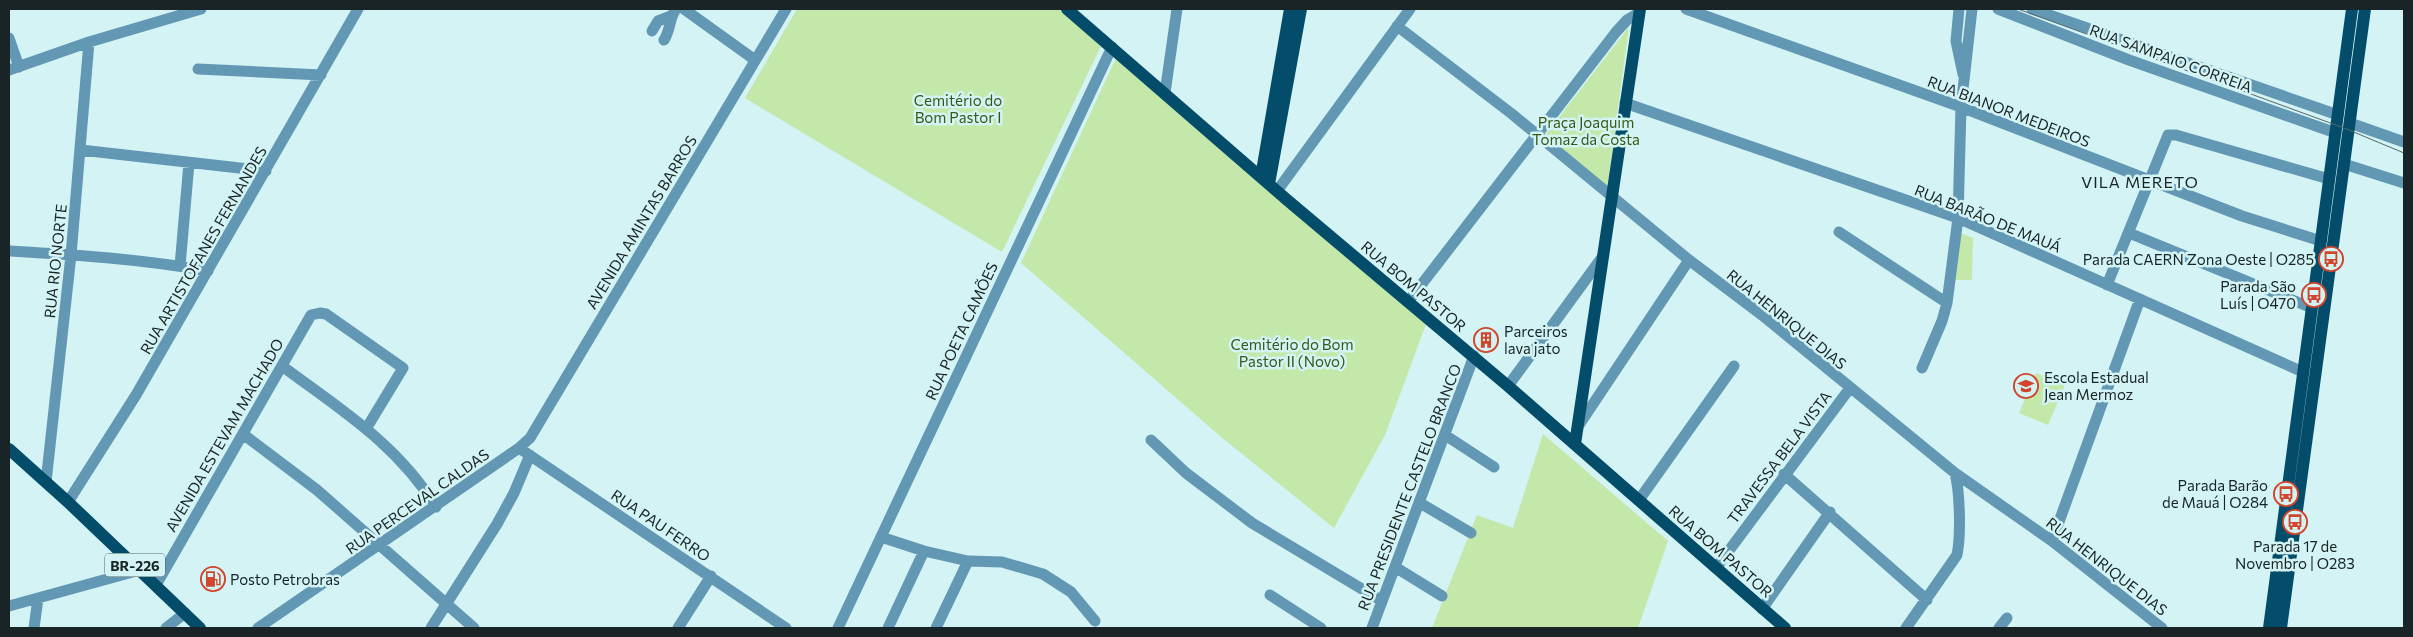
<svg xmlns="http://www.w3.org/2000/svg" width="2413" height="637" viewBox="0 0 2413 637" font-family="Commissioner,sans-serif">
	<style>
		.green { fill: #c4e8a9 }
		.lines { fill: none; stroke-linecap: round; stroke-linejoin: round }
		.minor { stroke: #6398b4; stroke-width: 11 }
		.major { stroke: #034d6a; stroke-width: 12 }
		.tram { stroke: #556869; stroke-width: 1 }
		.labels { text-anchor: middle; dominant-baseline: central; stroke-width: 5; stroke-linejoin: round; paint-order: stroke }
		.shield { fill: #d3f3f4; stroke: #506263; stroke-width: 1 }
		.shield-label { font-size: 14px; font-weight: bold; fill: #182425 }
		.street-label { font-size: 15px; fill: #182425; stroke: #d3f3f4 }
		.park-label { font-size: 15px; fill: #375816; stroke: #d3f3f4 }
		.poi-label { font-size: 15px; fill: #182425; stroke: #d3f3f4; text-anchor: end }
		.neighbourhood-label { font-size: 16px; letter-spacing: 1px; fill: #182425; stroke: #d3f3f4 }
	</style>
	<rect width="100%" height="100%" fill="#d3f3f4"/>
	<path class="green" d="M 797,9 L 1059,9 L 1101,46 L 1002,252 L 745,98 Z
		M 1629,27 L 1607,188 L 1546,134 Z
		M 1117,56 L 1426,324 L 1385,435 L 1334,528 L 1221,437 L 1021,263 Z
		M 1958,232 L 1973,238 L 1972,280 L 1953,280 Z
		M 2036,373 L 2065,385 L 2048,425 L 2019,413 Z
		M 1543,434 L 1668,541 L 1638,628 L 1432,628 L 1477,515 L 1513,528 Z"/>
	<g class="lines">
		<path class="minor" d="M 684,9 L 755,60
			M 1686,9 L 1961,107 L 2242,216 L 2321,241
			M 1959,9 L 1956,41 L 1963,74
			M 1998,9 L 2129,60 L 2336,133
			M 2032,9 L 2338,115
			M 1397,26 L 1512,114 L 1689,260 L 1762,315 L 1955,473 L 2052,541 L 2162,628
			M 652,31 L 658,21 L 671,16
			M 9,38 L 19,67
			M 664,40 C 671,29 669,18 676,9
			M 198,69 L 321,75
			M 9,70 L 89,42 L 201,9
			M 1165,93 L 1177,9
			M 1625,103 L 1958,218 L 2303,372
			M 2350,123 L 2404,142
			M 81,150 L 266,171
			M 2344,164 L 2404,183
			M 1277,191 L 1410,9
			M 1839,232 L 1947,303
			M 2129,233 L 2312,308
			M 9,251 C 75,255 142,259 208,271
			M 180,266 L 189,163
			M 2107,285 L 2168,135 L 2176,135 L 2329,179
			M 1408,302 L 1616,32 L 1627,20 L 1639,13
			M 282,366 C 340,409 397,444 436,507
			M 1922,368 L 1942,321 L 1947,303 L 1958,218 L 1961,107 L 1972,9
			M 1508,386 L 1603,256
			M 1579,425 L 1689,260
			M 243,434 L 317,490 L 474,628
			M 1445,435 L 1494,467
			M 1151,440 L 1186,473 L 1252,523 L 1382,601
			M 519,448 L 786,628
			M 1784,474 L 1927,600
			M 46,482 L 71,255 L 89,42
			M 1639,500 L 1734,366
			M 68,502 L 136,395 L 358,9
			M 1420,503 L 1471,533
			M 881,537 L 924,551 L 968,561 L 1002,562 L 1043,574 L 1071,592 L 1095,621
			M 2052,541 L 2140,299
			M 1395,567 L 1442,596
			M 1716,568 L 1850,388
			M 156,585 L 311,315 L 320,313 L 326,314 L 403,368 L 366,429
			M 1270,595 L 1321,628
			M 9,606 L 140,570
			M 1762,609 L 1830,512
			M 34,628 L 38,598
			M 166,628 L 185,613
			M 258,628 L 519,448 L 530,438 L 786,9
			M 431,628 L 497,524 L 514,493 L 530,455
			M 678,628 L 711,576
			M 838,628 L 1112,47
			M 888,628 L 924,551
			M 936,628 L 968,561
			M 1372,628 L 1474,356
			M 1906,628 L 1957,555 C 1961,535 1960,493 1955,473
			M 1999,628 L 2007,618"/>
		<path class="major" d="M 1067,9 L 1286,199 L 1508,386 L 1785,628
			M 1261,177 L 1290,9
			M 1269,184 L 1301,9
			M 1575,444 L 1640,9
			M 9,449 L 68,502 L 200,628
			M 2269,628 L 2352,9
			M 2281,628 L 2365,9"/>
		<path class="tram" d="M 2018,9 L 2344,128 L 2404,153"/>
	</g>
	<defs>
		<symbol id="bus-ring" viewBox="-11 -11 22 22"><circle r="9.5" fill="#d3f3f4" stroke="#d0452b" stroke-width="1.5"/><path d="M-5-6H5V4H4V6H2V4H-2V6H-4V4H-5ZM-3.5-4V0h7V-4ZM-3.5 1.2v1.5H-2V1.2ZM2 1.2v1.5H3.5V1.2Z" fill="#d0452b"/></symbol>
		<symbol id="building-ring" viewBox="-11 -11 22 22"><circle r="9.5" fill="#d3f3f4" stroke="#d0452b" stroke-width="1.5"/><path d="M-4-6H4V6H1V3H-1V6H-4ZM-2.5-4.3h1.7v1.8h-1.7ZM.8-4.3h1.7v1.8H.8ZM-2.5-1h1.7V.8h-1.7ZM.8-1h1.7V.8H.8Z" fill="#d0452b"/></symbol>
		<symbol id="school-ring" viewBox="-11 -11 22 22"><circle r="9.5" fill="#d3f3f4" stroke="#d0452b" stroke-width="1.5"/><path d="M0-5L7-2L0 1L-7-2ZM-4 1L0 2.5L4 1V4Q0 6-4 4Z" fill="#d0452b"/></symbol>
		<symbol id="fuel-ring" viewBox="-11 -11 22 22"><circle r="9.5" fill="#d3f3f4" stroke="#d0452b" stroke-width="1.5"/><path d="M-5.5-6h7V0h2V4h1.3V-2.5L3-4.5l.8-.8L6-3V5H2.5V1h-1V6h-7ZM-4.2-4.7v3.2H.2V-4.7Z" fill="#d0452b"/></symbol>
	</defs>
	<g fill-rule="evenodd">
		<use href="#bus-ring" x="2317" y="245" width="28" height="28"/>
		<use href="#bus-ring" x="2300" y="281" width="28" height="28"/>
		<use href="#building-ring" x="1472" y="326" width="28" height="28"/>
		<use href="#school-ring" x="2012" y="372" width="28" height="28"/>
		<use href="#bus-ring" x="2272" y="480" width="28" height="28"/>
		<use href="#bus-ring" x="2281" y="508" width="28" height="28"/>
		<use href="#fuel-ring" x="199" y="565" width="28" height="28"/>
	</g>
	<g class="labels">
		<rect class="shield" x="105" y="553.5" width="60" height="23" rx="4"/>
		<g class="shield-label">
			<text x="135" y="565">BR-226</text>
		</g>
		<g class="street-label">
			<text transform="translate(2171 58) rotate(20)">RUA SAMPAIO CORREIA</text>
			<text transform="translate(2009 111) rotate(21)">RUA BIANOR MEDEIROS</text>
			<text transform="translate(1988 218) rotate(22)">RUA BARÃO DE MAUÁ</text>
			<text transform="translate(641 222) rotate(-59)">AVENIDA AMINTAS BARROS</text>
			<text transform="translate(203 250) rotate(-60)">RUA ARTISTOFANES FERNANDES</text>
			<text transform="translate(55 261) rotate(-84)">RUA RIO NORTE</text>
			<text transform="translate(1414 286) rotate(40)">RUA BOM PASTOR</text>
			<text transform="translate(1787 319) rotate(39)">RUA HENRIQUE DIAS</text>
			<text transform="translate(961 331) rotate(-65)">RUA POETA CAMÕES</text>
			<text transform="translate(224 435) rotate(-60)">AVENIDA ESTEVAM MACHADO</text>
			<text transform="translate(1779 457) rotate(-53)">TRAVESSA BELA VISTA</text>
			<text transform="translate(1409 487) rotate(-69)">RUA PRESIDENTE CASTELO BRANCO</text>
			<text transform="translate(417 501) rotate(-35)">RUA PERCEVAL CALDAS</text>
			<text transform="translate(661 525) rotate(34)">RUA PAU FERRO</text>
			<text transform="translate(1721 551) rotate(41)">RUA BOM PASTOR</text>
			<text transform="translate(2107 566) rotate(38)">RUA HENRIQUE DIAS</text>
		</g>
		<g class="park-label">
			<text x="958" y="100">Cemitério do<tspan x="958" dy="17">Bom Pastor I</tspan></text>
			<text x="1586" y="122">Praça Joaquim<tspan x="1586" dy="17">Tomaz da Costa</tspan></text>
			<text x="1292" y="344">Cemitério do Bom<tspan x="1292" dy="17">Pastor II (Novo)</tspan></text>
		</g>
		<g class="poi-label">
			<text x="2314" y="259">Parada CAERN Zona Oeste | O285</text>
			<text x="2296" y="286">Parada São<tspan x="2296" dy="17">Luís | O470</tspan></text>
			<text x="1504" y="331" text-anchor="start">Parceiros<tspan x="1504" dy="17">lava jato</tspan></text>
			<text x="2044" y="377" text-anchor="start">Escola Estadual<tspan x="2044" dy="17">Jean Mermoz</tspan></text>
			<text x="2268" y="485">Parada Barão<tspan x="2268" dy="17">de Mauá | O284</tspan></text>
			<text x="2295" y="546" text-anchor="middle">Parada 17 de<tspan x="2295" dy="17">Novembro | O283</tspan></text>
			<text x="230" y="579" text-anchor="start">Posto Petrobras</text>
		</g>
		<g class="neighbourhood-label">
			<text x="2140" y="181">VILA MERETO</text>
		</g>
	</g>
	<rect width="2413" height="637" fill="none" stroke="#182425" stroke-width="20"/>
</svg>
